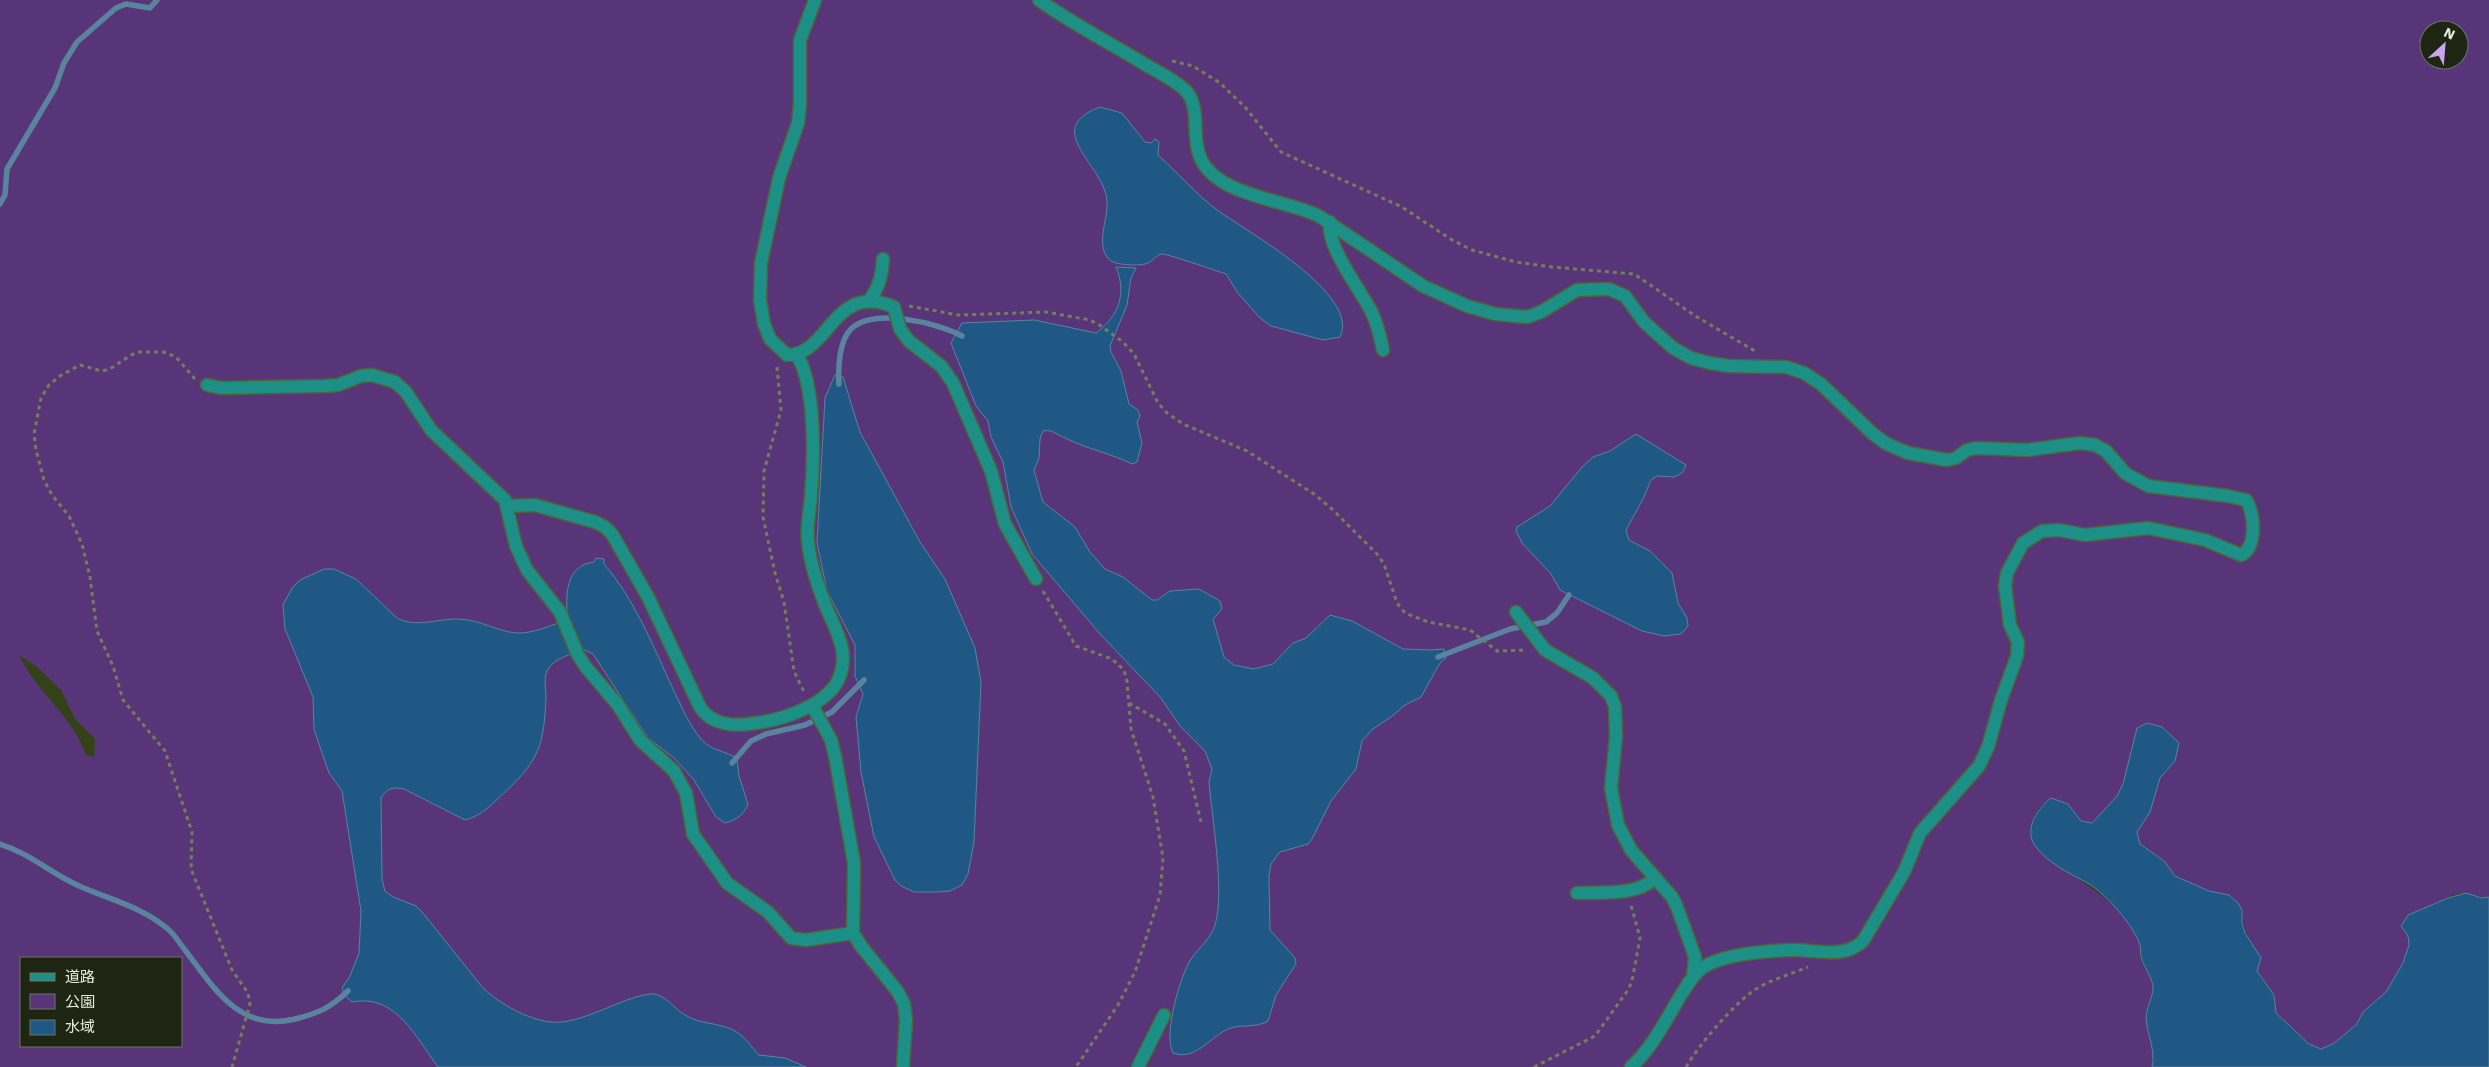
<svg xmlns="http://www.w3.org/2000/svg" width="2489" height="1067" viewBox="0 0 2489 1067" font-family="'Work Sans','Noto Sans JP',sans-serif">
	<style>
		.green { fill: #583578; fill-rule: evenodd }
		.water { fill: #205885; stroke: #5a849d }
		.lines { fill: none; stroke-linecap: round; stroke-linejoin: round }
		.stream { stroke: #5a849d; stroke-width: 5.5 }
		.minor-casing { stroke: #526139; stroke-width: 15 }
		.path { stroke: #727f5b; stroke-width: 3; stroke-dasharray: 4 4; stroke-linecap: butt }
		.minor { stroke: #1c9086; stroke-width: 12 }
	</style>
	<rect width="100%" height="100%" fill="#334217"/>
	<path class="green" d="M 0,0 L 2489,0 L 2489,897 C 2480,898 2474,894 2466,893 C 2440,892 2423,919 2408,936 L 2409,945 L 2403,963 L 2386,993 L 2363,1012 L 2357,1025 L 2333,1044 L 2321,1049 L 2309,1044 L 2276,1013 L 2274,995 L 2257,970 L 2261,958 C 2250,942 2242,930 2242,910 L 2229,895 L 2209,891 L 2175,876 L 2164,861 L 2140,844 L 2137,832 L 2160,778 L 2175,761 L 2137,728 L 2123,784 L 2117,796 L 2092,823 L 2081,821 L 2068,804 L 2051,798 L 2040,807 L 2034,817 L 2049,861 C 2082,882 2127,905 2140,945 C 2141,949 2140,953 2140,957 C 2142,966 2151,975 2153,985 C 2154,996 2146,1007 2146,1018 C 2147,1035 2156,1050 2152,1067 L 0,1067 ZM 2429,30 L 2459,30 L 2459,60 L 2429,60 ZM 19,655 L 37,667 L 61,690 L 75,719 L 95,739 L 94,757 L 86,755 C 72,715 36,692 19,655 ZM 21,958 L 181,958 L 181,1046 L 21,1046 Z"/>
	<path class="water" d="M 1100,107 L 1122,113 L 1145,142 L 1151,143 L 1155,139 L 1159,142 L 1158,155 C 1178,173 1196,194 1217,210 C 1246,231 1361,294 1340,337 L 1323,340 L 1271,326 L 1260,318 L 1238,293 L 1226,274 C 1217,271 1165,253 1161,254 C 1155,256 1151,263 1145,264 C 1138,266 1117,265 1111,261 C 1094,248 1108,220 1107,203 C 1107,166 1039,130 1100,107 Z
		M 1116,267 L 1136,268 L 1131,278 L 1127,305 L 1110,346 L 1111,352 L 1121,371 L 1129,404 L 1138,410 L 1140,416 L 1137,422 L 1142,443 L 1137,462 L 1132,464 C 1110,453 1087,449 1065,438 C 1058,435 1051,429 1043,431 L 1040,439 L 1039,458 L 1034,470 L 1043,502 L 1075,527 L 1090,552 L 1105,569 L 1123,577 L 1152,600 L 1157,600 L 1170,591 L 1199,589 L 1220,601 L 1222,609 L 1213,619 L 1224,657 L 1234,665 L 1254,669 L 1273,664 L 1293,643 L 1306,638 L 1330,615 L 1352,621 L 1403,649 L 1431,650 L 1444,649 L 1446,658 L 1440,663 L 1421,697 L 1405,705 L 1391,717 L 1373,729 L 1362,741 L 1356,769 L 1331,801 L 1312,839 L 1308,844 L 1280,852 L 1271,864 L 1269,876 L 1270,930 L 1295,958 L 1296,964 L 1276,995 L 1268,1021 C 1255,1029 1239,1023 1226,1030 C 1209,1039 1194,1061 1173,1053 C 1163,1035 1180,976 1191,959 C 1199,947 1210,940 1215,925 C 1225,894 1212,817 1209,782 L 1212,769 L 1205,751 L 1180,726 L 1161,698 L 1101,635 L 1032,554 L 1011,507 L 1003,462 L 991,437 L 988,421 L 976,406 L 951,343 L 962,323 L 1034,320 L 1096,333 C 1119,316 1127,293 1116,267 Z
		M 835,375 L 843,377 L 860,432 L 920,542 L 945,579 L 975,648 L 981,682 L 974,842 L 968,874 L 962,885 L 950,891 L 937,892 L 914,892 L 901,886 L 895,880 L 874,837 L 861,772 L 856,717 L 863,694 L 855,676 L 855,645 L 827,591 L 817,543 L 825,398 Z
		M 1636,434 L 1686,465 L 1683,472 L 1675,477 L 1657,476 L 1651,480 L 1643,499 L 1626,530 L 1629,540 L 1650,551 L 1672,573 L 1678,603 L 1687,618 L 1688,626 L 1681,634 L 1664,636 L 1642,631 L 1560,590 L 1551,574 L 1522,543 L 1516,531 L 1517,527 L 1550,506 L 1582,467 L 1593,457 L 1610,451 Z
		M 596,558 L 604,559 L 604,564 C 635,600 653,646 673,689 C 681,705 689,725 701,739 C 712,752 726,750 737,759 L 739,776 L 748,804 C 744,815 736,820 725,823 L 716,817 L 694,780 L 674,758 L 648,738 L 593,654 L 585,650 C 572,654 556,657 548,669 C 543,678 546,688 546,698 C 544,744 539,761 505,792 C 493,803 482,816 465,820 L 404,789 C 392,787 387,788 381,798 L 382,879 L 385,891 L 393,897 L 416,906 L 423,913 L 483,988 C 500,1004 527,1019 550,1022 C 568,1024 586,1016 602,1010 C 617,1004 634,996 650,994 C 665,993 673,1008 685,1015 C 701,1025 719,1022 735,1031 C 746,1037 751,1047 759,1055 L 785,1058 L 806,1067 L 438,1067 C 416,1038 396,993 352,1002 L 344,995 L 342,988 L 350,976 L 359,953 L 361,911 L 342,791 L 329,773 L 320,747 L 314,729 L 313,697 L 285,629 L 283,605 L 292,588 L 300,580 L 324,569 L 334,569 L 356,579 L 397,618 C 416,628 436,619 457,619 C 479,619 496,631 516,633 C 532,634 553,625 568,619 C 565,597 565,565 594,562 Z
		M 2147,723 L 2162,727 L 2179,743 L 2175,761 L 2160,778 L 2150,812 L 2137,832 L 2140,844 L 2164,861 L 2175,876 L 2209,891 L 2229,895 L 2238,903 L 2242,910 L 2242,923 L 2245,933 L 2261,958 L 2257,971 L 2274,995 L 2276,1013 L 2309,1044 L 2321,1049 L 2333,1044 L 2356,1025 L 2363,1012 L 2386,992 L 2403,963 L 2409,945 L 2408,936 L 2401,926 L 2408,915 L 2448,898 L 2466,893 L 2482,898 L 2489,897 L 2489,1067 L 2152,1067 C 2156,1050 2147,1035 2146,1018 C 2146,1007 2154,996 2153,985 C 2151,977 2145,968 2142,960 C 2140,955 2141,950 2140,945 C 2134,926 2106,894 2089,884 C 2070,873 2047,864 2034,844 C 2024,828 2039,807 2051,798 L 2068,804 L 2081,821 L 2092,823 L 2117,796 L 2123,784 L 2137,728 Z"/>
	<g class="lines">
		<path class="stream" d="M 0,204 L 5,195 L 7,169 L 55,88 L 64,63 L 77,42 L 116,8 L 126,4 L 150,8 L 157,0
			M 839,384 C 838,368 839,341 851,329 C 874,307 938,323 962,336
			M 1438,657 L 1510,629 L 1546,622 L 1557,613 L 1569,595
			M 732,763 L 751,741 L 766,734 L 805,725 L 832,712 L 864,680
			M 0,844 C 31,854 49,872 77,885 C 107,899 142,906 169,930 C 175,935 180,944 185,950 C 214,988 240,1033 295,1019 C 319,1013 330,1008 348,991"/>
		<defs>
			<path id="minor" d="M 815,0 L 800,40 L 800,104 L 798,123 L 779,178 L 761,263 L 760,300 L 764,324 L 770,339 L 787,355 C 830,355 833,281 894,307 L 900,329 L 909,341 L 941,366 L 953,383 L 991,471 L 1005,524 L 1036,579
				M 1039,0 C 1073,24 1110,43 1146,65 C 1158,72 1177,81 1187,92 C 1200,108 1192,135 1199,154 C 1212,196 1285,199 1319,216 L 1423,286 L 1467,306 L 1495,314 L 1527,317 L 1541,312 L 1577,290 L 1609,289 L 1625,296 L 1644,322 L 1673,348 L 1691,358 L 1710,363 L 1729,366 L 1786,367 L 1804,373 L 1821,384 L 1873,434 L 1887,444 L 1908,453 L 1947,460 L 1956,458 L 1967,450 L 1976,448 L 2027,450 L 2080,443 L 2095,445 L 2106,451 L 2125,473 L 2148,486 L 2228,496 L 2246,500 C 2255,513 2257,548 2241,555 L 2205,540 L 2148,528 L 2085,535 L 2059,530 L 2042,531 L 2023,543 L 2007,573 L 2005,586 L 2010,625 L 2018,642 L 2017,656 L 2001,700 L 1988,747 L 1979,766 L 1920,833 L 1904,872 L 1863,941 C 1843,960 1816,949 1791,950 C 1766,951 1722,954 1702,968 C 1692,975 1685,989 1679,998 C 1665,1022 1651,1049 1631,1067
				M 1330,222 C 1326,247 1361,290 1372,313 C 1378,325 1380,337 1383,350
				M 869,301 C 879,287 882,276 883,259
				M 207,385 L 221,388 L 324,386 L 338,385 L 361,376 L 372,375 L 395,382 L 406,392 L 431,430 L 505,500 L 516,546 L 527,570 L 560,612 L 578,655 L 585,666 L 618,705 L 640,740 L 674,771 L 686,793 L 693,834 L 727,883 L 768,912 L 791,938 L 806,940 L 853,933
				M 508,506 L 535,505 L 595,522 L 605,527 L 612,534 L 648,597 L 699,705 C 710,725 734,727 756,723 C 782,720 828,705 839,678 C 850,652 836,631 826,607 C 818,586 810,564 808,541 C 806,526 810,512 811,496 C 814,460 816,386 797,355
				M 1516,612 L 1545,650 L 1593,678 L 1611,696 L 1615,707 L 1616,736 L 1611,788 L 1618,825 L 1631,850 L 1672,897 L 1677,907 L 1695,957 L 1693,977
				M 812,705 L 831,740 L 835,756 L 854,863 L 853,933 L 861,946 L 898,992 L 904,1004 L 906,1020 L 903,1067
				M 1577,893 C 1600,892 1636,896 1654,879
				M 1138,1067 L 1164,1015"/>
		</defs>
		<use href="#minor" class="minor-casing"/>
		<path class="path" d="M 1172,61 L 1193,66 L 1220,83 L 1245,107 L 1281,152 L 1402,207 L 1452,240 L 1472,250 L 1516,262 L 1552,267 L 1634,274 L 1697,317 L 1755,351
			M 909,306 L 958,315 L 1046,312 L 1090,320 L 1101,326 L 1123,342 L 1134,354 L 1158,403 L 1167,413 L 1183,424 L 1247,451 L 1314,494 L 1332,509 L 1377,554 L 1384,564 L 1397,603 L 1405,613 L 1428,622 L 1470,630 L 1497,651 L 1527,650
			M 777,367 L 781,410 L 764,471 L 763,517 L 775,573 L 784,602 L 794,671 L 804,692
			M 195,379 L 176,357 L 164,352 L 139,352 L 131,355 L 110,369 L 102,371 L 80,365 L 60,376 L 49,385 L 41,398 L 34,434 L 36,450 L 44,480 L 52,495 L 69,516 L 82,544 L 90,577 L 97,631 L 113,666 L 123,700 L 165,751 L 192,832 L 191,869 L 232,970 L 248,993 L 250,1004 L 232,1067
			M 1043,591 L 1076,646 L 1112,659 L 1124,670 L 1127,681 L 1131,729 L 1153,797 L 1163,858 L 1160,895 L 1135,972 L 1118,1005 L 1076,1067
			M 1129,703 L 1165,724 L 1184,751 L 1201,822
			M 1534,1067 L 1595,1036 L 1628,990 L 1632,981 L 1640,938 L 1631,905
			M 1686,1067 C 1699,1045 1729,1010 1749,994 C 1765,981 1789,975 1808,967"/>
		<use href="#minor" class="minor"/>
	</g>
	<rect x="20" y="957" width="162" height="90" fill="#1e2613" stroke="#6c7560"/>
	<rect x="30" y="973" width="25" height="8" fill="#1c9086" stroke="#6c7560"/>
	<text x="65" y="982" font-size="15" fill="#e1ecd4">道路</text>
	<rect x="30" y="994" width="25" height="15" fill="#583578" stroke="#6c7560"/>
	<text x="65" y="1007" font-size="15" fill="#e1ecd4">公園</text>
	<rect x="30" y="1020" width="25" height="15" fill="#205885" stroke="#6c7560"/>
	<text x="65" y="1032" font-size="15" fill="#e1ecd4">水域</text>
	<g transform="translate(2444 45) rotate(26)"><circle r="24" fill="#1e2613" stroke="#6c7560"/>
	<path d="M0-4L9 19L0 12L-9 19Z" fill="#c9a5ee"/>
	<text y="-8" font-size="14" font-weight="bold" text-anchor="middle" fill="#e1ecd4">N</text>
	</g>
</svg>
